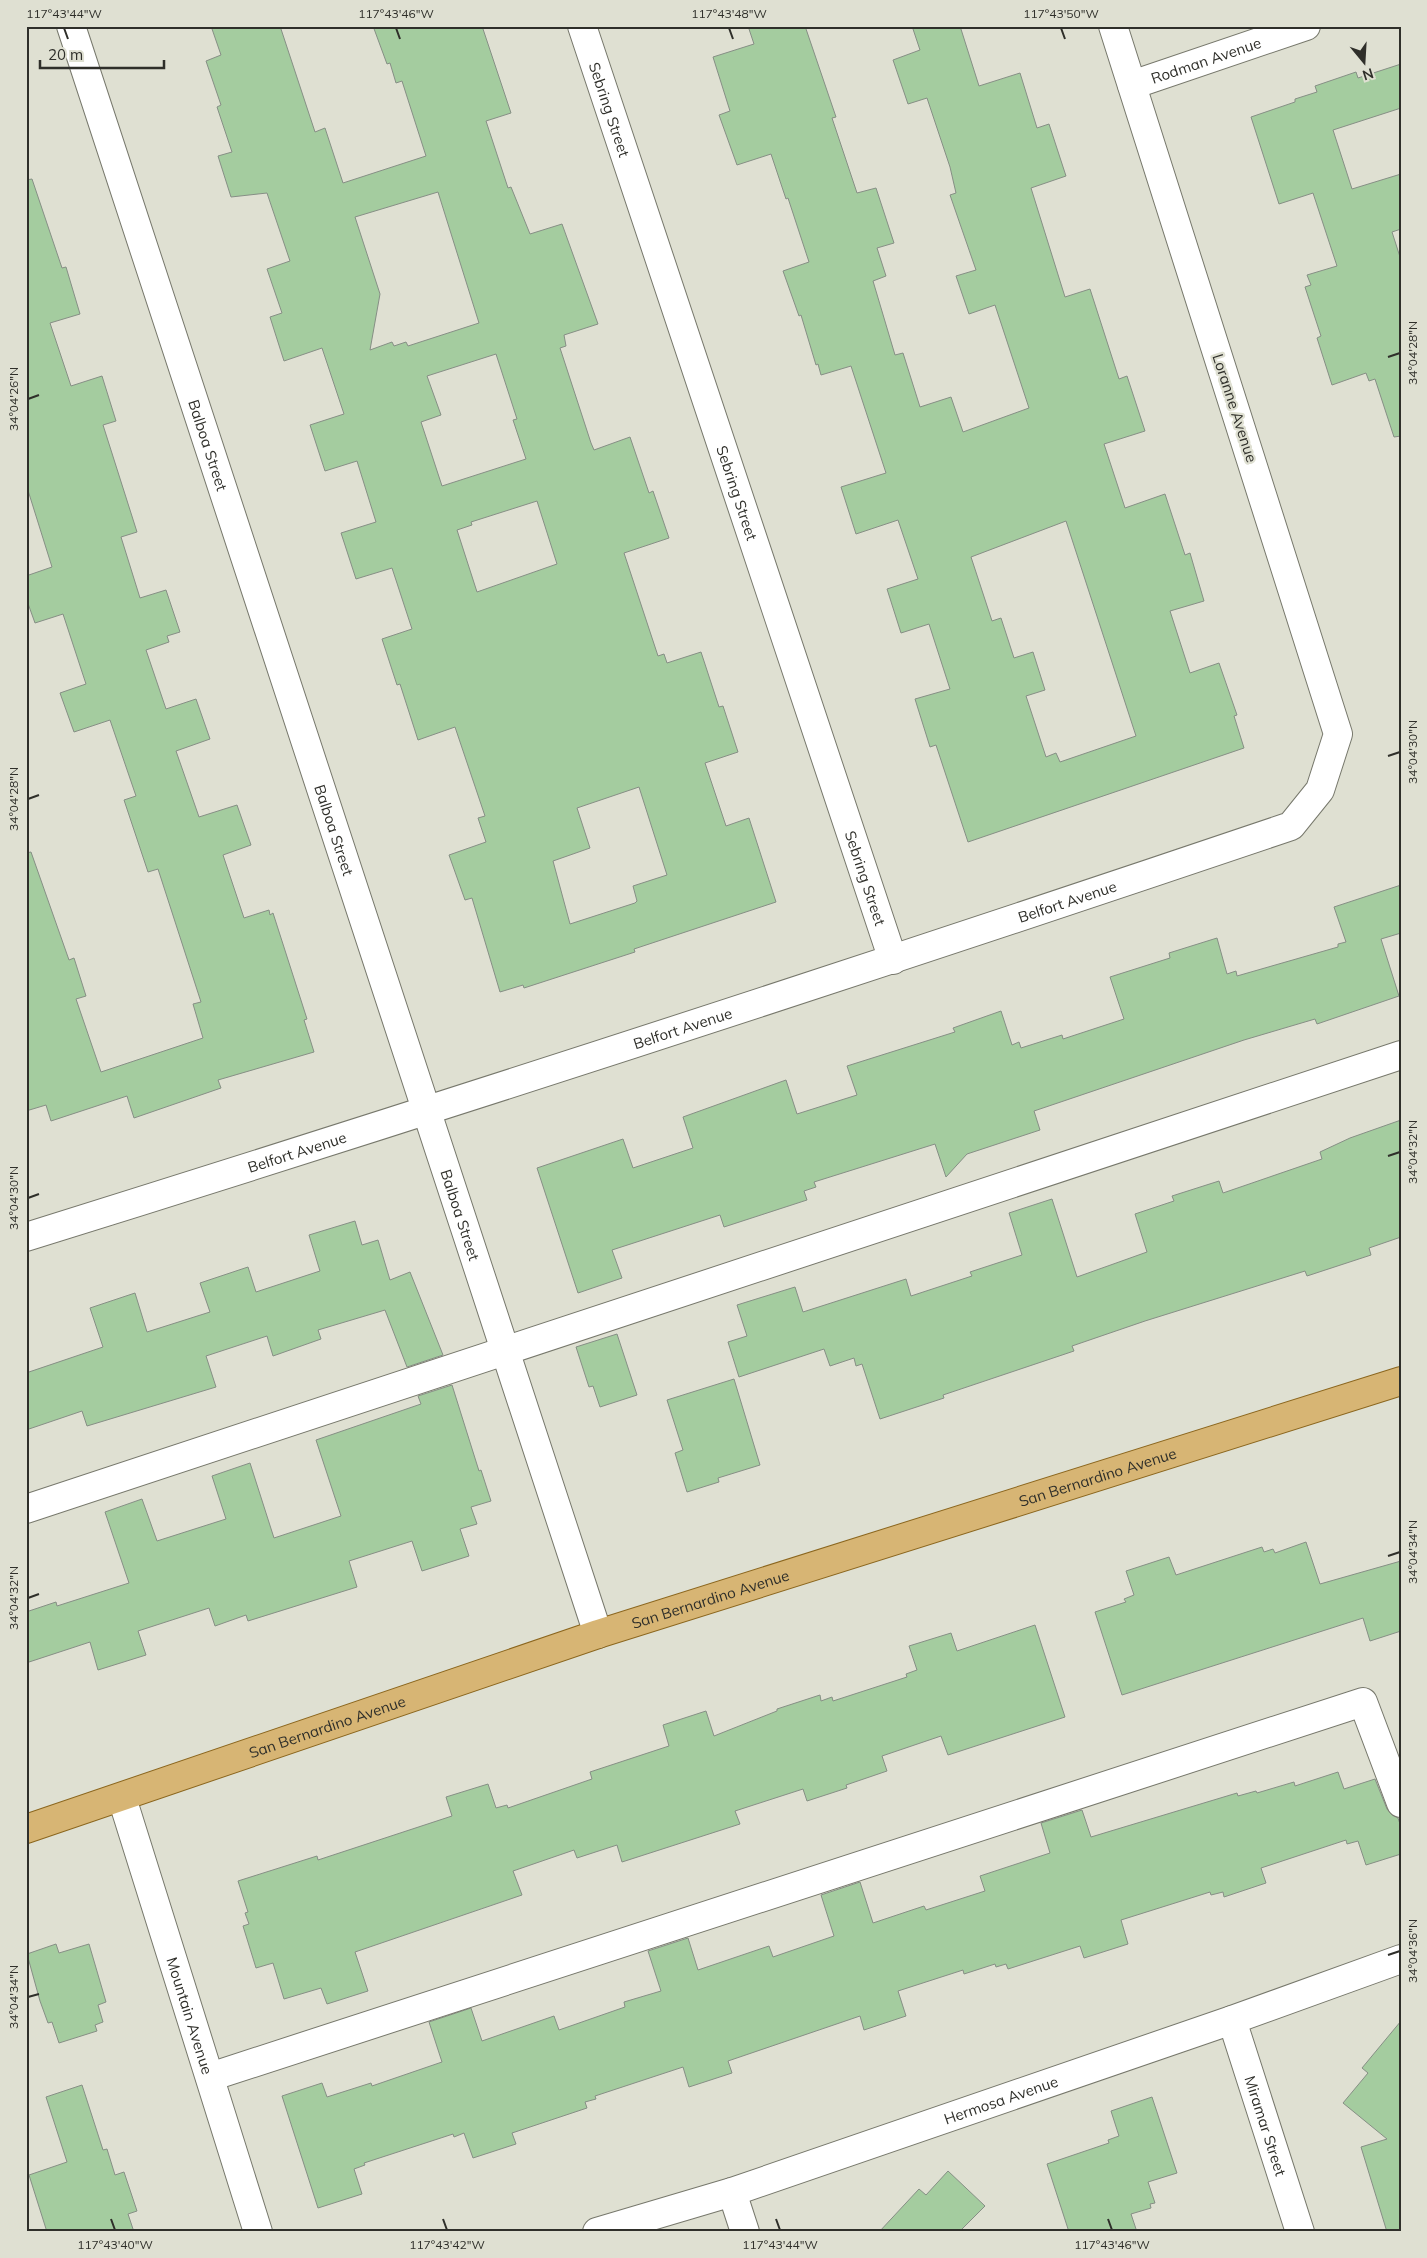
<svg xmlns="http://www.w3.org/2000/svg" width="1427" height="2258" viewBox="0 0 1427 2258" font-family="Mulish,sans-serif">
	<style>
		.building { fill: #a4cc9f; stroke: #868f85; fill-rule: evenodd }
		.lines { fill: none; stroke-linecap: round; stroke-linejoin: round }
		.minor-casing { stroke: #77786c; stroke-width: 30 }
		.major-casing { stroke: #8b661e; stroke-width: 30 }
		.minor { stroke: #fff; stroke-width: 28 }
		.major { stroke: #d7b574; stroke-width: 28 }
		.ticks { fill: none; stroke: #2f2f2a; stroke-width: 2 }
		.labels { text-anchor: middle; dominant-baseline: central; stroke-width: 4.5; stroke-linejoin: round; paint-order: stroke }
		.street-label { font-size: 15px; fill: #2f2f2a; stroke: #dfe0d2 }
		.neatline { fill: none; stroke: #2f2f2a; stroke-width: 2 }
		.ticks-label { font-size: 12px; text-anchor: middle; fill: #2f2f2a }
	</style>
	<rect width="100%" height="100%" fill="#dfe0d2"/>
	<path class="building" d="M 211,26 L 280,26 L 315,132 L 325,128 L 343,183 L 426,156 L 402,81 L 396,83 L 390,63 L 387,64 L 373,26 L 482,26 L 511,113 L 486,121 L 508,188 L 511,187 L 530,234 L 562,224 L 598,324 L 564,335 L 566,346 L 560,348 L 591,443 L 594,450 L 630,437 L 649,493 L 653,491 L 669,538 L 624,553 L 658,656 L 664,654 L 667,663 L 701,652 L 719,707 L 723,706 L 738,752 L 705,763 L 726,826 L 749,818 L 776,902 L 634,949 L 635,952 L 524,988 L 523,985 L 500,992 L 472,898 L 465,900 L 449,855 L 486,842 L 478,818 L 485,816 L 455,727 L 418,740 L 400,684 L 397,685 L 382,639 L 412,629 L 392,568 L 356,579 L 341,533 L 376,522 L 357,461 L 325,471 L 310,425 L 344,414 L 322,348 L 284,361 L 270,317 L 282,313 L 267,269 L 290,261 L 267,193 L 231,197 L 218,156 L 232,152 L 217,107 L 221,105 L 206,61 L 221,55 ZM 438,192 L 479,323 L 408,346 L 406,342 L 394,346 L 392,342 L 370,350 L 380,294 L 355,217 ZM 496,354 L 517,419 L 513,420 L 526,459 L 442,486 L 421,422 L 441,415 L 427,376 ZM 537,501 L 557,564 L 477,592 L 457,530 L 472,525 L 471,522 ZM 639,787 L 667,875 L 633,886 L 637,901 L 635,903 L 570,924 L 553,861 L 590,848 L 577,808 Z
		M 748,26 L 805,26 L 836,117 L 832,118 L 857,193 L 876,188 L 894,243 L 877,248 L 886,276 L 873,281 L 895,355 L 903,353 L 920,407 L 951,397 L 963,432 L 1029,408 L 995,305 L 969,314 L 956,276 L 976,270 L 950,195 L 956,193 L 950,167 L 927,98 L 908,104 L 893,60 L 920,50 L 912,26 L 960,26 L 979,86 L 1020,73 L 1037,128 L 1049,124 L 1066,176 L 1031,188 L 1065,297 L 1090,289 L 1119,379 L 1127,376 L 1145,431 L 1104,444 L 1125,508 L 1165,494 L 1185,555 L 1190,553 L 1204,601 L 1170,611 L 1190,673 L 1219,663 L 1237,715 L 1234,716 L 1244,748 L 968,842 L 936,745 L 930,747 L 915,699 L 950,689 L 929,624 L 901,633 L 887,589 L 918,579 L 898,520 L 856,534 L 841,487 L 886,473 L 851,366 L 821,375 L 818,364 L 816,365 L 801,315 L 799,316 L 783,271 L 809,262 L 788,198 L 786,199 L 771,154 L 737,165 L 719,115 L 730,111 L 713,57 L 754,44 ZM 1066,521 L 1136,736 L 1060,762 L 1056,753 L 1046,757 L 1026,696 L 1045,690 L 1033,652 L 1014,658 L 1001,618 L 992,621 L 971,557 Z
		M 1401,64 L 1401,108 L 1333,130 L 1352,189 L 1401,174 L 1401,229 L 1392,232 L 1401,260 L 1401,436 L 1394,437 L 1375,379 L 1369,381 L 1366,373 L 1332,385 L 1317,338 L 1321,336 L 1305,287 L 1311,285 L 1307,275 L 1337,266 L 1313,193 L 1279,204 L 1251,117 L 1295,102 L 1295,99 L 1317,92 L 1315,86 L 1356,72 L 1358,78 Z
		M 32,179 L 62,268 L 66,267 L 80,314 L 50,323 L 71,386 L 102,376 L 116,421 L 103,425 L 137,532 L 121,537 L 140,598 L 166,590 L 180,632 L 167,636 L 169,642 L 146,650 L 166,709 L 196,699 L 210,739 L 176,751 L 199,817 L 237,805 L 251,845 L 223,855 L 244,918 L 269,910 L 270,915 L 273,913 L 307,1019 L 304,1020 L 314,1052 L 218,1080 L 221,1088 L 134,1118 L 127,1096 L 51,1121 L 46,1105 L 26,1111 L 26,853 L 31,852 L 69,960 L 74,958 L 86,996 L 76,999 L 101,1072 L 203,1038 L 193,1004 L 201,1002 L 158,869 L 148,872 L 124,800 L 136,796 L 110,720 L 74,732 L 60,693 L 86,684 L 63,614 L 35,623 L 26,598 L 26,576 L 52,567 L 26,484 L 26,180 Z
		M 1401,885 L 1401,933 L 1381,939 L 1399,996 L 1317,1024 L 1315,1019 L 1244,1040 L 1034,1111 L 1040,1130 L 967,1154 L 946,1177 L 935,1144 L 814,1182 L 816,1187 L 804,1191 L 807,1200 L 724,1227 L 720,1215 L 612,1250 L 622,1278 L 578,1293 L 537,1168 L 623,1139 L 633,1168 L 693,1148 L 683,1117 L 786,1080 L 797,1114 L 857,1095 L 847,1066 L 955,1032 L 953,1028 L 1001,1011 L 1012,1045 L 1019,1042 L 1021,1048 L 1062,1035 L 1063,1039 L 1124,1019 L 1110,977 L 1170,958 L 1169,953 L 1217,938 L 1227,974 L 1236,971 L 1237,976 L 1338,947 L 1338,944 L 1346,942 L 1334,907 Z
		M 1401,1120 L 1401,1237 L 1369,1248 L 1371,1255 L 1307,1276 L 1305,1271 L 1145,1321 L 1072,1346 L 1074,1351 L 943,1395 L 944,1398 L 880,1419 L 862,1364 L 856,1366 L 854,1358 L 830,1366 L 824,1349 L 739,1377 L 728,1342 L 747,1336 L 737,1305 L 795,1287 L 803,1312 L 906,1279 L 911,1296 L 972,1276 L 970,1272 L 1022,1255 L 1009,1213 L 1052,1199 L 1077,1277 L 1147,1252 L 1135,1214 L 1174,1201 L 1172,1196 L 1219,1181 L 1223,1193 L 1322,1159 L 1320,1152 L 1350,1138 Z
		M 355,1221 L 362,1245 L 378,1240 L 390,1280 L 410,1272 L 443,1355 L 407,1367 L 385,1310 L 318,1330 L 321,1339 L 273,1356 L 267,1336 L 206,1356 L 216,1387 L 87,1426 L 82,1411 L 26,1430 L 26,1373 L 103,1347 L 90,1308 L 135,1293 L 147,1332 L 210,1312 L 200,1283 L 248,1267 L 256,1292 L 320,1271 L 309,1235 Z
		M 617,1334 L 637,1395 L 600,1407 L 593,1386 L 589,1387 L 576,1347 Z
		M 734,1379 L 760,1465 L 718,1478 L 719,1482 L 687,1492 L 675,1453 L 683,1450 L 667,1400 Z
		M 452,1385 L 479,1471 L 481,1470 L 491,1501 L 471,1507 L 477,1524 L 460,1529 L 469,1556 L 422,1571 L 412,1541 L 349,1561 L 357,1587 L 248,1621 L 246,1615 L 215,1626 L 209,1608 L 138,1631 L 146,1655 L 98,1670 L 90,1642 L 26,1663 L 26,1612 L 56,1602 L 57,1606 L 129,1583 L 105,1512 L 142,1499 L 157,1541 L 226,1519 L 212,1476 L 250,1463 L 274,1538 L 341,1516 L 316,1440 L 421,1404 L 418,1396 Z
		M 1306,1542 L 1320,1584 L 1401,1561 L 1401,1631 L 1370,1641 L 1363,1618 L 1122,1695 L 1095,1612 L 1126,1602 L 1124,1599 L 1134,1595 L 1126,1571 L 1169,1557 L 1176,1575 L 1262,1547 L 1264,1552 L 1273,1549 L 1275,1553 Z
		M 1035,1625 L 1065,1717 L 948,1755 L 941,1736 L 882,1756 L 887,1771 L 846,1785 L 847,1788 L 807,1801 L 803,1789 L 735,1811 L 740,1824 L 622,1862 L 617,1845 L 577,1858 L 574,1850 L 513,1871 L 522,1895 L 355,1952 L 368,1991 L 327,2004 L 321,1988 L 284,1999 L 273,1963 L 256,1968 L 243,1926 L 249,1924 L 245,1913 L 248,1912 L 238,1881 L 317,1856 L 318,1860 L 452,1816 L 446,1797 L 488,1784 L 496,1808 L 507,1805 L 508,1808 L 592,1779 L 590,1772 L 669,1746 L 663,1725 L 706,1711 L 714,1736 L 777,1711 L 777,1709 L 820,1695 L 821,1701 L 832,1697 L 833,1701 L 907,1677 L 906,1674 L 917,1670 L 909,1646 L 951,1633 L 957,1651 Z
		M 1338,1772 L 1344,1789 L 1375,1779 L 1387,1809 L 1392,1815 L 1398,1818 L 1401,1827 L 1401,1854 L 1366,1865 L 1358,1841 L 1347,1844 L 1346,1840 L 1261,1868 L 1266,1883 L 1224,1897 L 1223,1892 L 1211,1895 L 1210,1892 L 1121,1920 L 1128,1944 L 1084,1958 L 1080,1946 L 1008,1969 L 1006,1964 L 996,1967 L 995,1964 L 964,1974 L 963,1970 L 898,1991 L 906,2016 L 864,2030 L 860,2016 L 728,2061 L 732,2073 L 689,2087 L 683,2067 L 595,2096 L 596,2099 L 585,2102 L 587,2108 L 512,2133 L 516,2144 L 473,2158 L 464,2133 L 454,2137 L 453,2134 L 364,2163 L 365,2165 L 354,2169 L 362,2194 L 318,2208 L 282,2096 L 322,2083 L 327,2097 L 371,2083 L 372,2086 L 442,2062 L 429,2022 L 471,2008 L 482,2041 L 554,2016 L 559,2030 L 625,2007 L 624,2002 L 661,1991 L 648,1951 L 688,1938 L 698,1970 L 769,1946 L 773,1957 L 834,1936 L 821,1895 L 860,1882 L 873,1923 L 924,1906 L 926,1910 L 985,1891 L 980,1876 L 1050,1853 L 1041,1823 L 1082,1810 L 1091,1837 L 1237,1793 L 1238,1796 L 1256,1791 L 1257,1793 L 1294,1782 L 1295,1786 Z
		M 56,1944 L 59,1953 L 89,1944 L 106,2002 L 98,2005 L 103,2022 L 95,2025 L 97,2031 L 59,2043 L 52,2022 L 48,2023 L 40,2001 L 27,1954 Z
		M 1401,2021 L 1401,2232 L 1387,2232 L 1361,2147 L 1387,2139 L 1343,2103 L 1368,2073 L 1362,2068 Z
		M 82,2085 L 103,2150 L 107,2149 L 115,2175 L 124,2172 L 137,2211 L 128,2214 L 134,2232 L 47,2232 L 29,2175 L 67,2162 L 46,2097 Z
		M 1152,2097 L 1177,2173 L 1148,2182 L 1155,2203 L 1150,2204 L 1151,2208 L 1131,2214 L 1137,2232 L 1069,2232 L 1047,2164 L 1109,2143 L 1108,2140 L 1119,2136 L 1111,2111 Z
		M 948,2171 L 985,2206 L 962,2229 L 965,2232 L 879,2232 L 919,2189 L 926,2195 Z"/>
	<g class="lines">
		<defs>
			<g id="minor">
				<path id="s1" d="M 71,26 L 598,1634"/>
				<path id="s2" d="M 582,26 L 893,960"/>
				<path id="s3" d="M 1132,85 L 1306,26"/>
				<path id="s4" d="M 26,1237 C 449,1105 871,968 1291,826 L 1320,790 L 1338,734 L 1113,26"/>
				<path d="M 26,1509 L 1401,1055"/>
				<path id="s5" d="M 122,1798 L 258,2232"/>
				<path id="s6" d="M 1232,2020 L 1300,2232"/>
				<path d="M 210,2077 L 1363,1702 L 1401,1803"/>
				<path d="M 732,2192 L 745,2232"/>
				<path id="s7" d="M 597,2232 L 732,2192 L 1232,2020 L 1401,1959"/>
			</g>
			<g id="major">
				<path id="s8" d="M 26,1829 L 598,1634 L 1401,1381"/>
			</g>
		</defs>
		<use href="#minor" class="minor-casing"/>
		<use href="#major" class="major-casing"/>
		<use href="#minor" class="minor"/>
		<use href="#major" class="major"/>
	</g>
	<path class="ticks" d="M 64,28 L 68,39M 396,28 L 400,39M 729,28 L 733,39M 1061,28 L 1065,39M 1388,357 L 1400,353M 28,399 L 39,395M 1388,756 L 1400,752M 28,799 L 39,795M 1388,1156 L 1400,1152M 28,1198 L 39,1194M 1388,1556 L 1400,1552M 28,1598 L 39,1594M 1388,1955 L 1400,1951M 28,1997 L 39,1994M 111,2219 L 115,2230M 443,2219 L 447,2230M 776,2219 L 780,2230M 1108,2219 L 1112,2230"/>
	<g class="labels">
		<g class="street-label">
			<text stroke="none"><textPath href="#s3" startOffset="78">Rodman Avenue</textPath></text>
			<text stroke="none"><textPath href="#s2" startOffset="88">Sebring Street</textPath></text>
			<text transform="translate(1235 408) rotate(72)">Loranne Avenue</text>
			<text stroke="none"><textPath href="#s1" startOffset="441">Balboa Street</textPath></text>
			<text stroke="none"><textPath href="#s2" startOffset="492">Sebring Street</textPath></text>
			<text stroke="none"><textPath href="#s1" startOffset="846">Balboa Street</textPath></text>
			<text stroke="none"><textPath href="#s2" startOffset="898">Sebring Street</textPath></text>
			<text stroke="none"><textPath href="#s4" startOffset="1094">Belfort Avenue</textPath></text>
			<text stroke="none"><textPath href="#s4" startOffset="689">Belfort Avenue</textPath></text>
			<text stroke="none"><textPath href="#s4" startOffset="284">Belfort Avenue</textPath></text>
			<text stroke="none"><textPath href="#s1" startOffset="1251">Balboa Street</textPath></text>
			<text stroke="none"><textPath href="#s8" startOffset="1128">San Bernardino Avenue</textPath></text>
			<text stroke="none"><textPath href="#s8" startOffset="722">San Bernardino Avenue</textPath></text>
			<text stroke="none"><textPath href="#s8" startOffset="318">San Bernardino Avenue</textPath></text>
			<text stroke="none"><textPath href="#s5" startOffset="228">Mountain Avenue</textPath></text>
			<text stroke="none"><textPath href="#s7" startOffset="425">Hermosa Avenue</textPath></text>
			<text stroke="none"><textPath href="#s6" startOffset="111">Miramar Street</textPath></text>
		</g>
	</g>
	<rect width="1427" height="2258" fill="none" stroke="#dfe0d2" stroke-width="55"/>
	<g transform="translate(1364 62) rotate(162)" stroke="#dfe0d2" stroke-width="4" paint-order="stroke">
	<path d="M0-4L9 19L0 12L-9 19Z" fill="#2f2f2a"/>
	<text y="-8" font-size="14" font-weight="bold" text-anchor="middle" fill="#2f2f2a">N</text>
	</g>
	<path d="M40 60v8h124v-8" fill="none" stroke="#2f2f2a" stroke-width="2.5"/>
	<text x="48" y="60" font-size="15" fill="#2f2f2a" stroke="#dfe0d2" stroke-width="4" paint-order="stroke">20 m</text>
	<rect x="28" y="28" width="1372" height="2202" class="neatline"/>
	<g class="ticks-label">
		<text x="64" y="18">117°43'44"W</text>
		<text x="396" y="18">117°43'46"W</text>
		<text x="729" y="18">117°43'48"W</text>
		<text x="1061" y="18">117°43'50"W</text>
		<text transform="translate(1413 353) rotate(-90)" y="4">34°04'28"N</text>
		<text transform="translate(14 399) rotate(-90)" y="4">34°04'26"N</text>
		<text transform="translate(1413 752) rotate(-90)" y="4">34°04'30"N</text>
		<text transform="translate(14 799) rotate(-90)" y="4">34°04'28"N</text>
		<text transform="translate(1413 1152) rotate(-90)" y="4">34°04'32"N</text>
		<text transform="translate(14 1198) rotate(-90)" y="4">34°04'30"N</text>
		<text transform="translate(1413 1552) rotate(-90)" y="4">34°04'34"N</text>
		<text transform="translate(14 1598) rotate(-90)" y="4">34°04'32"N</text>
		<text transform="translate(1413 1951) rotate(-90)" y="4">34°04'36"N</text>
		<text transform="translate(14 1997) rotate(-90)" y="4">34°04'34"N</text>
		<text x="115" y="2249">117°43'40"W</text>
		<text x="447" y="2249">117°43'42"W</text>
		<text x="780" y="2249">117°43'44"W</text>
		<text x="1112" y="2249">117°43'46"W</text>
	</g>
</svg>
